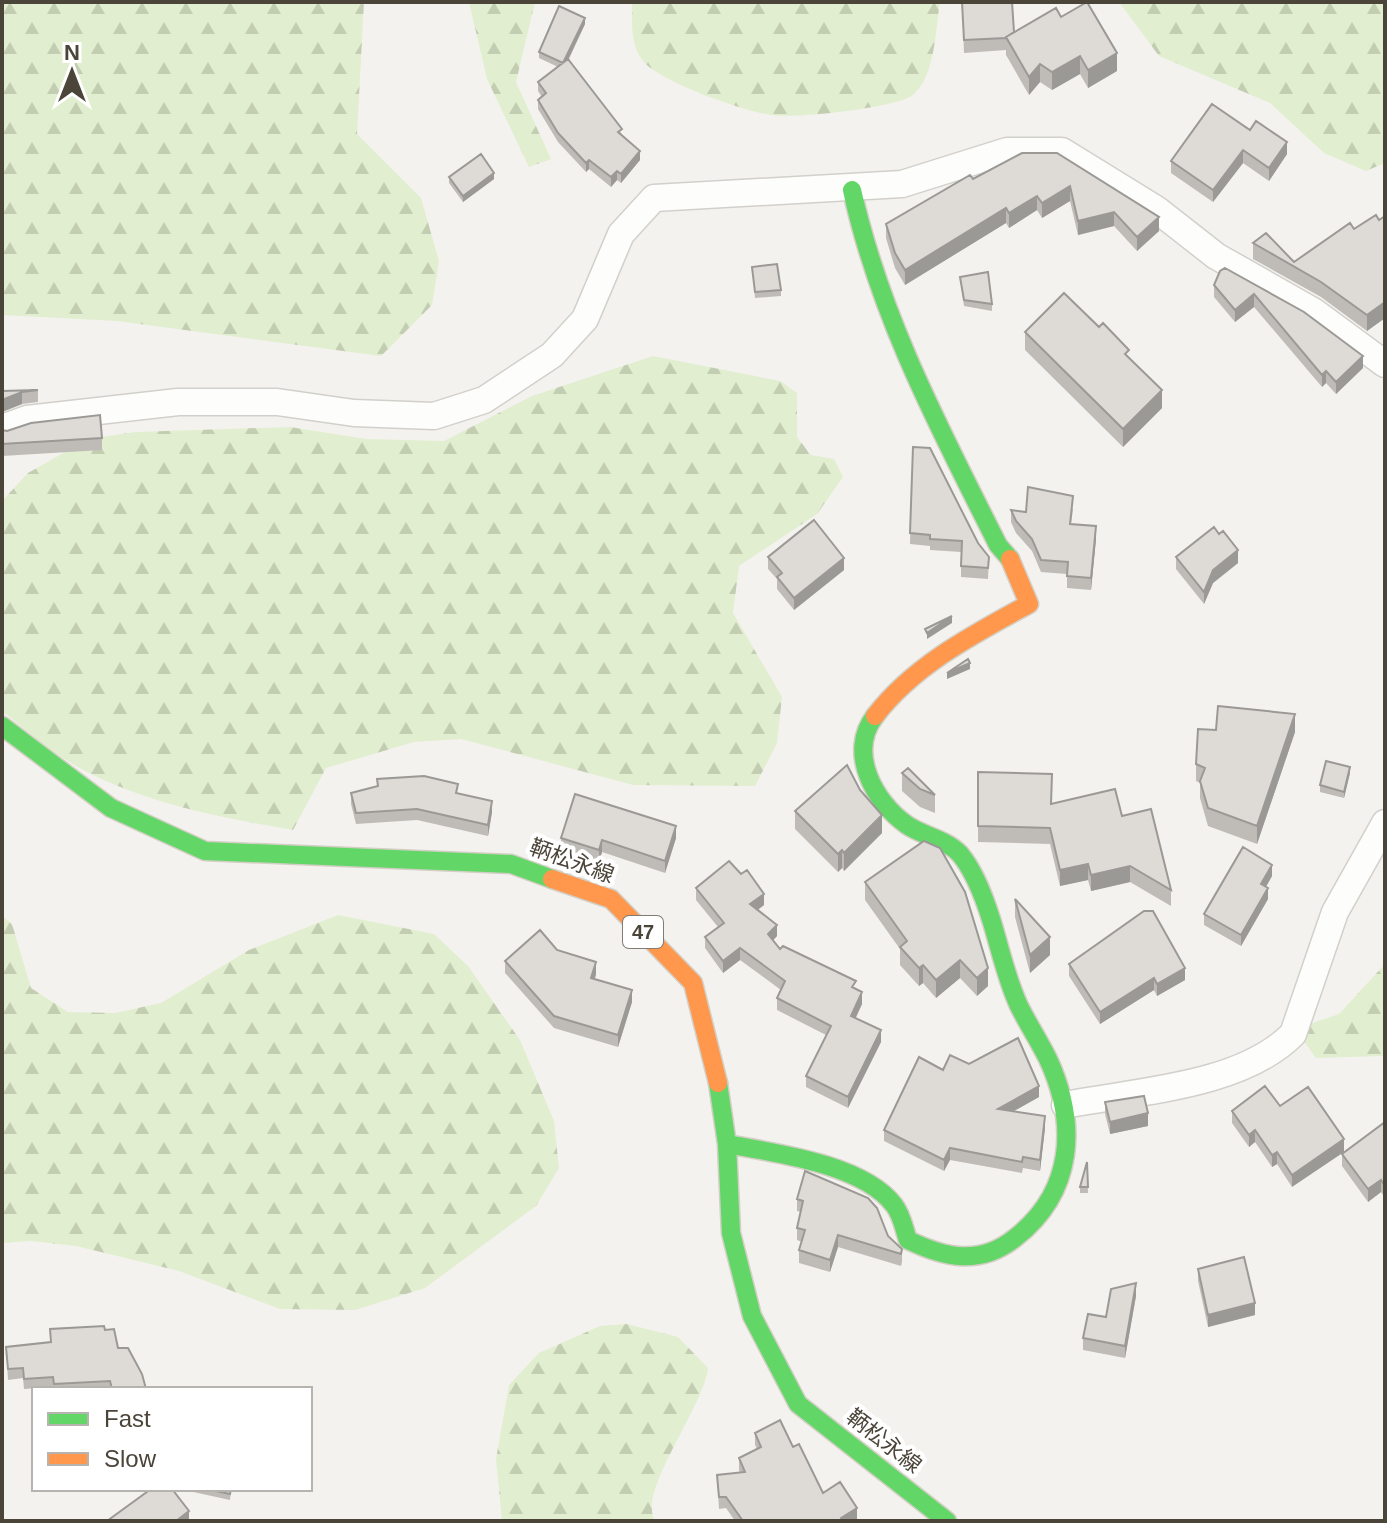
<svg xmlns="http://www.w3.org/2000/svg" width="1387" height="1523" viewBox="0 0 1387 1523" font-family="Arial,'Noto Sans JP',sans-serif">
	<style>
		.forest { fill: url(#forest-firs) }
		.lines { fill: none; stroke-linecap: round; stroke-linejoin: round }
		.street-casing { stroke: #d2d0cb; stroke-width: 29 }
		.fast-casing { stroke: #d3cfc5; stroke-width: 21 }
		.slow-casing { stroke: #d3cfc5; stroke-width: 21 }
		.street { stroke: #fdfdfc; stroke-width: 26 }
		.fast { stroke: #63d668; stroke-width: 18 }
		.slow { stroke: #ff974d; stroke-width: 18 }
		.wall { fill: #bfbcb8 }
		.shaded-wall { fill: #9b9996 }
		.building { fill: #dedbd6; stroke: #9b9996; stroke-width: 2 }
		.labels { text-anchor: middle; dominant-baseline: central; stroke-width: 8; stroke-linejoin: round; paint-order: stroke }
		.shield { fill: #fff; stroke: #817c74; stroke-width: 2 }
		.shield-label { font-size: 20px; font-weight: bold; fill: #4b4439 }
		.street-label { font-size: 22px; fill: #4b4439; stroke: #fff }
	</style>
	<defs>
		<pattern id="forest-firs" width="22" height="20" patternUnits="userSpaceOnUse" patternTransform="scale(2)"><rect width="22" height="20" fill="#e1eecf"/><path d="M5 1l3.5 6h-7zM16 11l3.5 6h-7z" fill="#c3cdb2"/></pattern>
	</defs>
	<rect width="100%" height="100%" fill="#f4f2ee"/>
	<path class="forest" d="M 2,2 L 364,2 L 357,134 L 421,198 L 439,261 L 432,305 L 381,356 L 117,321 L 2,315 Z
		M 469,2 L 535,2 L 516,82 L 551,159 L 529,167 L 487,79 Z
		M 632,2 L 940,2 C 935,31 936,73 914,94 C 900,108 792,119 771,115 C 743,111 660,82 643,61 C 630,45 632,21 632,2 Z
		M 1119,2 L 1385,2 L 1385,163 L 1366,171 L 1324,153 L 1270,103 L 1159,56 Z
		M 653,356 L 780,381 L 797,393 L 797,437 L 811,455 L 834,459 L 843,477 L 817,514 L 739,566 L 733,613 L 782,697 L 777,743 L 755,786 L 633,785 L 461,739 L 414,742 L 326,768 L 293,830 C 218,817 137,802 71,763 C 46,748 24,728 2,711 L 2,501 L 28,473 L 88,439 L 136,432 L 290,427 L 366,439 L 444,441 L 532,396 Z
		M 338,915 L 434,934 L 468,966 L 520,1040 L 554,1121 L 559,1168 L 536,1206 L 425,1288 L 355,1310 L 280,1309 L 179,1271 L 76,1246 L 31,1241 L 2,1243 L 2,916 L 12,924 L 31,988 L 68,1012 L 115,1013 L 161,1003 L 249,950 Z
		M 1385,964 L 1385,1056 L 1316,1058 L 1295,1029 L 1339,1014 Z
		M 627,1324 L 678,1337 L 708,1368 C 703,1409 637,1491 655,1521 L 502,1521 L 496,1459 L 509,1385 L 539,1353 L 600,1326 Z"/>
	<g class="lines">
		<defs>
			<path id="street" d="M 2,428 L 27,419 L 178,402 L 277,402 L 354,413 L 434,416 L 484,400 L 552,355 L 585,319 L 621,234 L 654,198 L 902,184 L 1007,151 L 1062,151 L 1156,209 L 1216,256 L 1313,311 L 1385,364
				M 1065,1105 C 1136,1091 1240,1087 1293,1034 L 1335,912 L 1385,823"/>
			<path id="fast" d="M 852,190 C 880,317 940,429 998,545 L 1010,559
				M 2,726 L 111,808 L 205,851 L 511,864 L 552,879
				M 718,1083 L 727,1144 L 731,1233 L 752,1316 L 798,1404 L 947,1521
				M 727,1144 C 775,1153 863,1164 894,1205 C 902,1215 904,1229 908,1240 C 945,1258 980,1266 1015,1238 C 1074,1192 1078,1124 1048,1059 C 1039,1041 1028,1024 1019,1006 C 1006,978 1000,948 991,919 C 984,897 975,872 960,854 C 946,839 923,836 907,825 C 874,802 847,752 875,716"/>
			<path id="slow" d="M 875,716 C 914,665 974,634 1029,604 L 1010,559
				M 552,879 L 611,899 L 693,983 L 718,1083"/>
		</defs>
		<use href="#street" class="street-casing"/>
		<use href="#fast" class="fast-casing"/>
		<use href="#slow" class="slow-casing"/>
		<use href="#street" class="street"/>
		<use href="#fast" class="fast"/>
		<use href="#slow" class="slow"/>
	</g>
	<path class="wall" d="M 962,2 L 1014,32 L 1061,17 L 1117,71 L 1088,88 L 1080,74 L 1052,90 L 1040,82 L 1029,95 L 1006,55 L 1006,50 L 964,53 Z
		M 585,24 L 569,59 L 640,160 L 621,183 L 617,180 L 611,187 L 589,169 L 586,172 L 558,142 L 538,109 L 538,100 L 542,97 L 538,91 L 538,82 L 558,67 L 539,58 L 539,52 Z
		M 1250,130 L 1287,154 L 1269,181 L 1243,163 L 1213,202 L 1171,173 L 1171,161 Z
		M 1022,153 L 1159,231 L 1137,251 L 1114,226 L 1078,235 L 1070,201 L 1042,218 L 1037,210 L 1009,228 L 1006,223 L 905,285 L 895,268 L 886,238 L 886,224 Z
		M 449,177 L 494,179 L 463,202 L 449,183 Z
		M 1385,216 L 1385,318 L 1367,331 L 1321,297 L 1253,259 L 1253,243 L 1294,262 L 1354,229 L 1379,220 Z
		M 752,267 L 781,290 L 781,296 L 755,298 Z
		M 1220,271 L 1363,368 L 1336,394 L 1326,383 L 1322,387 L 1254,307 L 1235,322 L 1214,297 L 1214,285 Z
		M 960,277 L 992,304 L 992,311 L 964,306 Z
		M 1025,332 L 1129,358 L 1162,408 L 1123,447 L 1025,350 Z
		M 38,390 L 38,402 L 22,404 L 2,412 L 2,391 Z
		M 2,430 L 102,438 L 102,450 L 2,456 Z
		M 913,447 L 978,543 L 989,557 L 988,579 L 961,577 L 961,552 L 930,550 L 930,546 L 910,544 Z
		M 1073,509 L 1071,524 L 1096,539 L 1091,590 L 1067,588 L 1067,574 L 1041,572 L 1032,551 L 1016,533 L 1011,522 L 1011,510 L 1026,512 Z
		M 768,557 L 844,570 L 794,610 L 777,589 L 777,579 L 768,569 Z
		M 1176,557 L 1238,563 L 1213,583 L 1204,604 L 1176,569 Z
		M 1295,732 L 1257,844 L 1208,826 L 1200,798 L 1200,783 L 1196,781 L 1196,764 Z
		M 978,772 L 1052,804 L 1122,816 L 1171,890 L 1171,906 L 1130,882 L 1091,891 L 1088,880 L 1060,886 L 1050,844 L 978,842 Z
		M 902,773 L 935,795 L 935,813 L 920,807 L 902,791 Z
		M 1350,773 L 1344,798 L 1320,792 L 1320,785 Z
		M 351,793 L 458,793 L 492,812 L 488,836 L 417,820 L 356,824 L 351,804 Z
		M 795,811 L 882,833 L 844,871 L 842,868 L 838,872 L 795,829 Z
		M 561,838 L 676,838 L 665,873 L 602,852 L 599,862 L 561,850 Z
		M 924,841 L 988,986 L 977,996 L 960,978 L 936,998 L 923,983 L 919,986 L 900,965 L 900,949 L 865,900 L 865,882 Z
		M 1272,876 L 1266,887 L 1268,899 L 1241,946 L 1204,925 L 1204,914 Z
		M 696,888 L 764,905 L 757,910 L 777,936 L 773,940 L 780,949 L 856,989 L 862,1004 L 856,1018 L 881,1042 L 848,1108 L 806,1087 L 806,1076 L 826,1035 L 777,1010 L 777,998 L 781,990 L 740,960 L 723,973 L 705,948 L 705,937 L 718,927 L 696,900 Z
		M 1015,899 L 1050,955 L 1030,973 L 1015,917 Z
		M 557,950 L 596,974 L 595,979 L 632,1002 L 618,1047 L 554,1028 L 505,973 L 505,961 Z
		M 1069,964 L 1185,980 L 1157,996 L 1154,990 L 1100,1024 L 1069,976 Z
		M 943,1070 L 1039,1097 L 1013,1111 L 1045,1128 L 1040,1171 L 1023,1168 L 1022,1173 L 950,1160 L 944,1171 L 884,1141 L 884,1130 Z
		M 1308,1087 L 1292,1187 L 1277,1164 L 1272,1167 L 1255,1142 L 1249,1147 L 1232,1123 L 1232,1111 L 1280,1106 Z
		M 1105,1102 L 1148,1126 L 1110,1134 L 1105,1114 Z
		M 1385,1122 L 1385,1198 L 1381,1192 L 1368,1202 L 1342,1166 L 1342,1154 Z
		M 1087,1162 L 1088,1193 L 1080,1193 L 1080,1187 Z
		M 805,1171 L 888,1236 L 902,1249 L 902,1262 L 901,1266 L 838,1247 L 830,1272 L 799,1263 L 799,1250 L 802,1242 L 797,1240 L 797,1228 L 801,1212 L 797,1211 L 797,1199 Z
		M 1198,1269 L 1255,1315 L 1208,1327 L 1198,1281 Z
		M 1136,1296 L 1125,1358 L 1083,1350 L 1083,1338 L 1106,1317 Z
		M 50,1329 L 105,1330 L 146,1389 L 53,1389 L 53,1387 L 24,1389 L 23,1378 L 8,1380 L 6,1347 L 50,1342 Z
		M 755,1433 L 793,1447 L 823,1493 L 857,1520 L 855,1521 L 735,1521 L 726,1508 L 719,1509 L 717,1475 L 740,1473 L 739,1470 L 739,1458 L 757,1449 L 755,1445 Z
		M 184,1489 L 231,1489 L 230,1500 L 184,1490 Z"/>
	<path class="shaded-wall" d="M 585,18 L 585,24 L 563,70 L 563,63 Z
		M 1117,53 L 1117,71 L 1088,88 L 1088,70 Z
		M 1080,56 L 1080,74 L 1052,90 L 1052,72 Z
		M 1040,64 L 1040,82 L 1029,95 L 1029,77 Z
		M 1287,142 L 1287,154 L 1269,181 L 1269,168 Z
		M 1243,150 L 1243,163 L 1213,202 L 1213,190 Z
		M 640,151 L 640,160 L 621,183 L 621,174 Z
		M 589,160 L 589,169 L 586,172 L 586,163 Z
		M 617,171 L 617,180 L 611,187 L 611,177 Z
		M 494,173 L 494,179 L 463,202 L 463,196 Z
		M 1070,186 L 1070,201 L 1042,218 L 1042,203 Z
		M 1037,196 L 1037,210 L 1009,228 L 1009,213 Z
		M 1006,208 L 1006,223 L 905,285 L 905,270 Z
		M 1114,212 L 1114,226 L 1078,235 L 1078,221 Z
		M 1159,217 L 1159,231 L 1137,251 L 1137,237 Z
		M 1254,294 L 1254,307 L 1235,322 L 1235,310 Z
		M 1385,302 L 1385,318 L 1367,331 L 1367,315 Z
		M 1363,356 L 1363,368 L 1336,394 L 1336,382 Z
		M 1326,371 L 1326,383 L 1322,387 L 1322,375 Z
		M 1162,390 L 1162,408 L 1123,447 L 1123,429 Z
		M 22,392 L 22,404 L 2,412 L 2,400 Z
		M 1096,526 L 1096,539 L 1091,590 L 1091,578 Z
		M 1238,550 L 1238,563 L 1213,583 L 1204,604 L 1204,592 L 1213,570 Z
		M 844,558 L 844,570 L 794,610 L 794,598 Z
		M 952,616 L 952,623 L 927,639 L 927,633 Z
		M 970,663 L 970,669 L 947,679 L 947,673 Z
		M 1295,714 L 1295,732 L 1257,844 L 1257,826 Z
		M 1350,767 L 1350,773 L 1344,798 L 1344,792 Z
		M 492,801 L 492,812 L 488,836 L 488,825 Z
		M 882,815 L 882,833 L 844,871 L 844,853 Z
		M 676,826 L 676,838 L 665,873 L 665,861 Z
		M 602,840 L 602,852 L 599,862 L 599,850 Z
		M 842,850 L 842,868 L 838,872 L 838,854 Z
		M 1088,864 L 1088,880 L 1060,886 L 1060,870 Z
		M 1272,865 L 1272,876 L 1261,895 L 1261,884 Z
		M 1130,866 L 1130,882 L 1091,891 L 1091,875 Z
		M 1268,888 L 1268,899 L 1241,946 L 1241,935 Z
		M 764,894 L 764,905 L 750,916 L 750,904 Z
		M 777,925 L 777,936 L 768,946 L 768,934 Z
		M 1050,937 L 1050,955 L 1030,973 L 1030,955 Z
		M 740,948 L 740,960 L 723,973 L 723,961 Z
		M 960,960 L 960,978 L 936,998 L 936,980 Z
		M 596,962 L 596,974 L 591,991 L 591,978 Z
		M 923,965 L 923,983 L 919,986 L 919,968 Z
		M 988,968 L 988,986 L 977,996 L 977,978 Z
		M 1185,968 L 1185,980 L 1157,996 L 1157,984 Z
		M 1154,978 L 1154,990 L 1100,1024 L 1100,1012 Z
		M 632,990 L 632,1002 L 618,1047 L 618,1035 Z
		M 862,992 L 862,1004 L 851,1027 L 851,1016 Z
		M 881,1030 L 881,1042 L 848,1108 L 848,1097 Z
		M 1039,1086 L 1039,1097 L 998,1120 L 998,1109 Z
		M 1148,1113 L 1148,1126 L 1110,1134 L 1110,1122 Z
		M 1045,1116 L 1045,1128 L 1040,1171 L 1040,1160 Z
		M 1255,1130 L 1255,1142 L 1249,1147 L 1249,1135 Z
		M 1344,1139 L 1344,1152 L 1292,1187 L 1292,1175 Z
		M 950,1148 L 950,1160 L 944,1171 L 944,1160 Z
		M 1277,1152 L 1277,1164 L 1272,1167 L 1272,1155 Z
		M 1381,1180 L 1381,1192 L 1368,1202 L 1368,1189 Z
		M 838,1235 L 838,1247 L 830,1272 L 830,1260 Z
		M 1136,1283 L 1136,1296 L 1125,1358 L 1125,1346 Z
		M 1255,1303 L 1255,1315 L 1208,1327 L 1208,1315 Z
		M 857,1508 L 857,1520 L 855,1521 L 841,1521 L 841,1518 Z
		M 189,1511 L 189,1521 L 176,1521 Z"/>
	<path class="building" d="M 962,2 L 1012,2 L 1014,32 L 1006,37 L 1006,38 L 964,40 Z
		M 1087,2 L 1117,53 L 1088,70 L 1080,56 L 1052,72 L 1040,64 L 1029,77 L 1006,37 L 1056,8 L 1061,17 Z
		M 559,6 L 585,18 L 563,63 L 539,52 Z
		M 568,59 L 622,129 L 618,132 L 640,151 L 621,174 L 617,171 L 611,177 L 589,160 L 586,163 L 558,133 L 538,100 L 546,93 L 538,82 Z
		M 1212,104 L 1250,130 L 1256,121 L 1287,142 L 1269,168 L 1243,150 L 1213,190 L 1171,161 Z
		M 1022,153 L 1057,153 L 1159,217 L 1137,237 L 1114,212 L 1078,221 L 1070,186 L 1042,203 L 1037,196 L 1009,213 L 1006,208 L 905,270 L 895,253 L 886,224 L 970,175 L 973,179 Z
		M 481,154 L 494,173 L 463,196 L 449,177 Z
		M 1376,215 L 1379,220 L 1385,216 L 1385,302 L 1367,315 L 1321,282 L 1253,243 L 1266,233 L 1294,262 L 1350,223 L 1354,229 Z
		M 777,264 L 781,290 L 755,292 L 752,267 Z
		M 1225,268 L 1304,312 L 1363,356 L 1336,382 L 1326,371 L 1322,375 L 1254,294 L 1235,310 L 1214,285 L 1220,271 Z
		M 988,272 L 992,304 L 964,300 L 960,277 Z
		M 1064,293 L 1099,327 L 1103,323 L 1129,350 L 1125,354 L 1162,390 L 1123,429 L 1025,332 Z
		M 38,390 L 22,392 L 2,400 L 2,391 Z
		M 100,415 L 102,438 L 2,444 L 2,430 L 7,431 L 31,423 Z
		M 913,447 L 930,448 L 978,543 L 989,557 L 988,568 L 961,566 L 962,541 L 930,539 L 930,535 L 910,533 Z
		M 1028,487 L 1073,496 L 1070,524 L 1096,526 L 1091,578 L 1067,576 L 1068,562 L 1041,560 L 1032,539 L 1016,521 L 1011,510 L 1026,512 Z
		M 814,520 L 844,558 L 794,598 L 777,577 L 782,573 L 768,557 Z
		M 1214,527 L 1219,534 L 1223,531 L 1238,550 L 1213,570 L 1204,592 L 1176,557 Z
		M 952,616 L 927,633 L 925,629 Z
		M 968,659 L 970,663 L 947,673 Z
		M 1218,706 L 1295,714 L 1257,826 L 1208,808 L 1200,781 L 1205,768 L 1196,764 L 1198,729 L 1216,730 Z
		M 1326,761 L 1350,767 L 1344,792 L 1320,785 Z
		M 847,765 L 860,790 L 882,815 L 844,853 L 842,850 L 838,854 L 795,811 Z
		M 908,768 L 935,795 L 920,789 L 902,773 Z
		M 978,772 L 1052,774 L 1051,804 L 1115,789 L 1122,816 L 1151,809 L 1171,890 L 1130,866 L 1091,875 L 1088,864 L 1060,870 L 1050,828 L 978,826 Z
		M 424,776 L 458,784 L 456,793 L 492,801 L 488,825 L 417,809 L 356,813 L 351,793 L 378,786 L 377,779 Z
		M 575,794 L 676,826 L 665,861 L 602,840 L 599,850 L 561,838 Z
		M 924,841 L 940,848 L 965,892 L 988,968 L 977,978 L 960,960 L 936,980 L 923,965 L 919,968 L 900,947 L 907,941 L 865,882 Z
		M 1243,847 L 1272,865 L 1261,884 L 1268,888 L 1241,935 L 1204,914 Z
		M 729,861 L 741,874 L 747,870 L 764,894 L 750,904 L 777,925 L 768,934 L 780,949 L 783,946 L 856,981 L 852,987 L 862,992 L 851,1016 L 881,1030 L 848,1097 L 806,1076 L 831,1026 L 777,998 L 785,981 L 740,948 L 723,961 L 705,937 L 724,923 L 696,888 Z
		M 1015,899 L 1050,937 L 1030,955 Z
		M 1144,911 L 1153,911 L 1185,968 L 1157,984 L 1154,978 L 1100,1012 L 1069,964 Z
		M 540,930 L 557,950 L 596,962 L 591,978 L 632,990 L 618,1035 L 554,1016 L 505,961 Z
		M 1018,1038 L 1039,1086 L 998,1109 L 1045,1116 L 1040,1160 L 1023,1157 L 1022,1162 L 950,1148 L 944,1160 L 884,1130 L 919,1057 L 943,1070 L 950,1055 L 969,1064 Z
		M 1265,1086 L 1280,1106 L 1308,1087 L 1344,1139 L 1292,1175 L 1277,1152 L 1272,1155 L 1255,1130 L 1249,1135 L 1232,1111 Z
		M 1144,1096 L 1148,1113 L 1110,1122 L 1105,1102 Z
		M 1385,1122 L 1385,1186 L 1381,1180 L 1368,1189 L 1342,1154 Z
		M 1087,1162 L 1088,1187 L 1080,1187 Z
		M 805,1171 L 868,1198 L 877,1208 L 888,1236 L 902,1249 L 901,1254 L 838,1235 L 830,1260 L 799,1250 L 805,1230 L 797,1228 L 803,1201 L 797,1199 Z
		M 1244,1257 L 1255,1303 L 1208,1315 L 1198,1269 Z
		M 1136,1283 L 1125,1346 L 1083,1338 L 1088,1314 L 1106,1317 L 1111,1289 Z
		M 104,1326 L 105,1330 L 114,1329 L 118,1348 L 128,1348 L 142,1374 L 146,1389 L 112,1389 L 110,1381 L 54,1384 L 53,1377 L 24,1379 L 23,1368 L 8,1369 L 6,1347 L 51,1342 L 50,1329 Z
		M 780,1420 L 793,1447 L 799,1444 L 823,1493 L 840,1482 L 857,1508 L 841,1518 L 843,1521 L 743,1521 L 726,1497 L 719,1497 L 717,1475 L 745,1472 L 739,1458 L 761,1447 L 755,1433 Z
		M 151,1489 L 172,1489 L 189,1511 L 176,1521 L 107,1521 Z
		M 207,1489 L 231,1489 L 230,1494 Z"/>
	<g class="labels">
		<rect class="shield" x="623" y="916" width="40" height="32" rx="6"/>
		<g class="shield-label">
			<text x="643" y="932">47</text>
		</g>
		<g class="street-label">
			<text transform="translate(572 861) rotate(20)">鞆松永線</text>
			<text transform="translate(884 1441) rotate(38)">鞆松永線</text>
		</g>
	</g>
	<rect width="1387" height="1523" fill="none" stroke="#4b4439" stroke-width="8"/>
	<rect x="32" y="1387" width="280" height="104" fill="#ffffff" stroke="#b7b4b0" stroke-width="2"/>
	<rect x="48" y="1413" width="40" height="12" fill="#63d668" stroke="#b7b4b0" stroke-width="2"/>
	<text x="104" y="1427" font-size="24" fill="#4b4439">Fast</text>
	<rect x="48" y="1453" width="40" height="12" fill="#ff974d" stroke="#b7b4b0" stroke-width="2"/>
	<text x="104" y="1467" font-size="24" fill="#4b4439">Slow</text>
	<g transform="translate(72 72)" stroke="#ffffff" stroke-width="6" paint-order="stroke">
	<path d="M0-6L14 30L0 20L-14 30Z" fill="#4b4439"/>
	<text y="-12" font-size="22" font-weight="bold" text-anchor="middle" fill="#4b4439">N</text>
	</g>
</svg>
